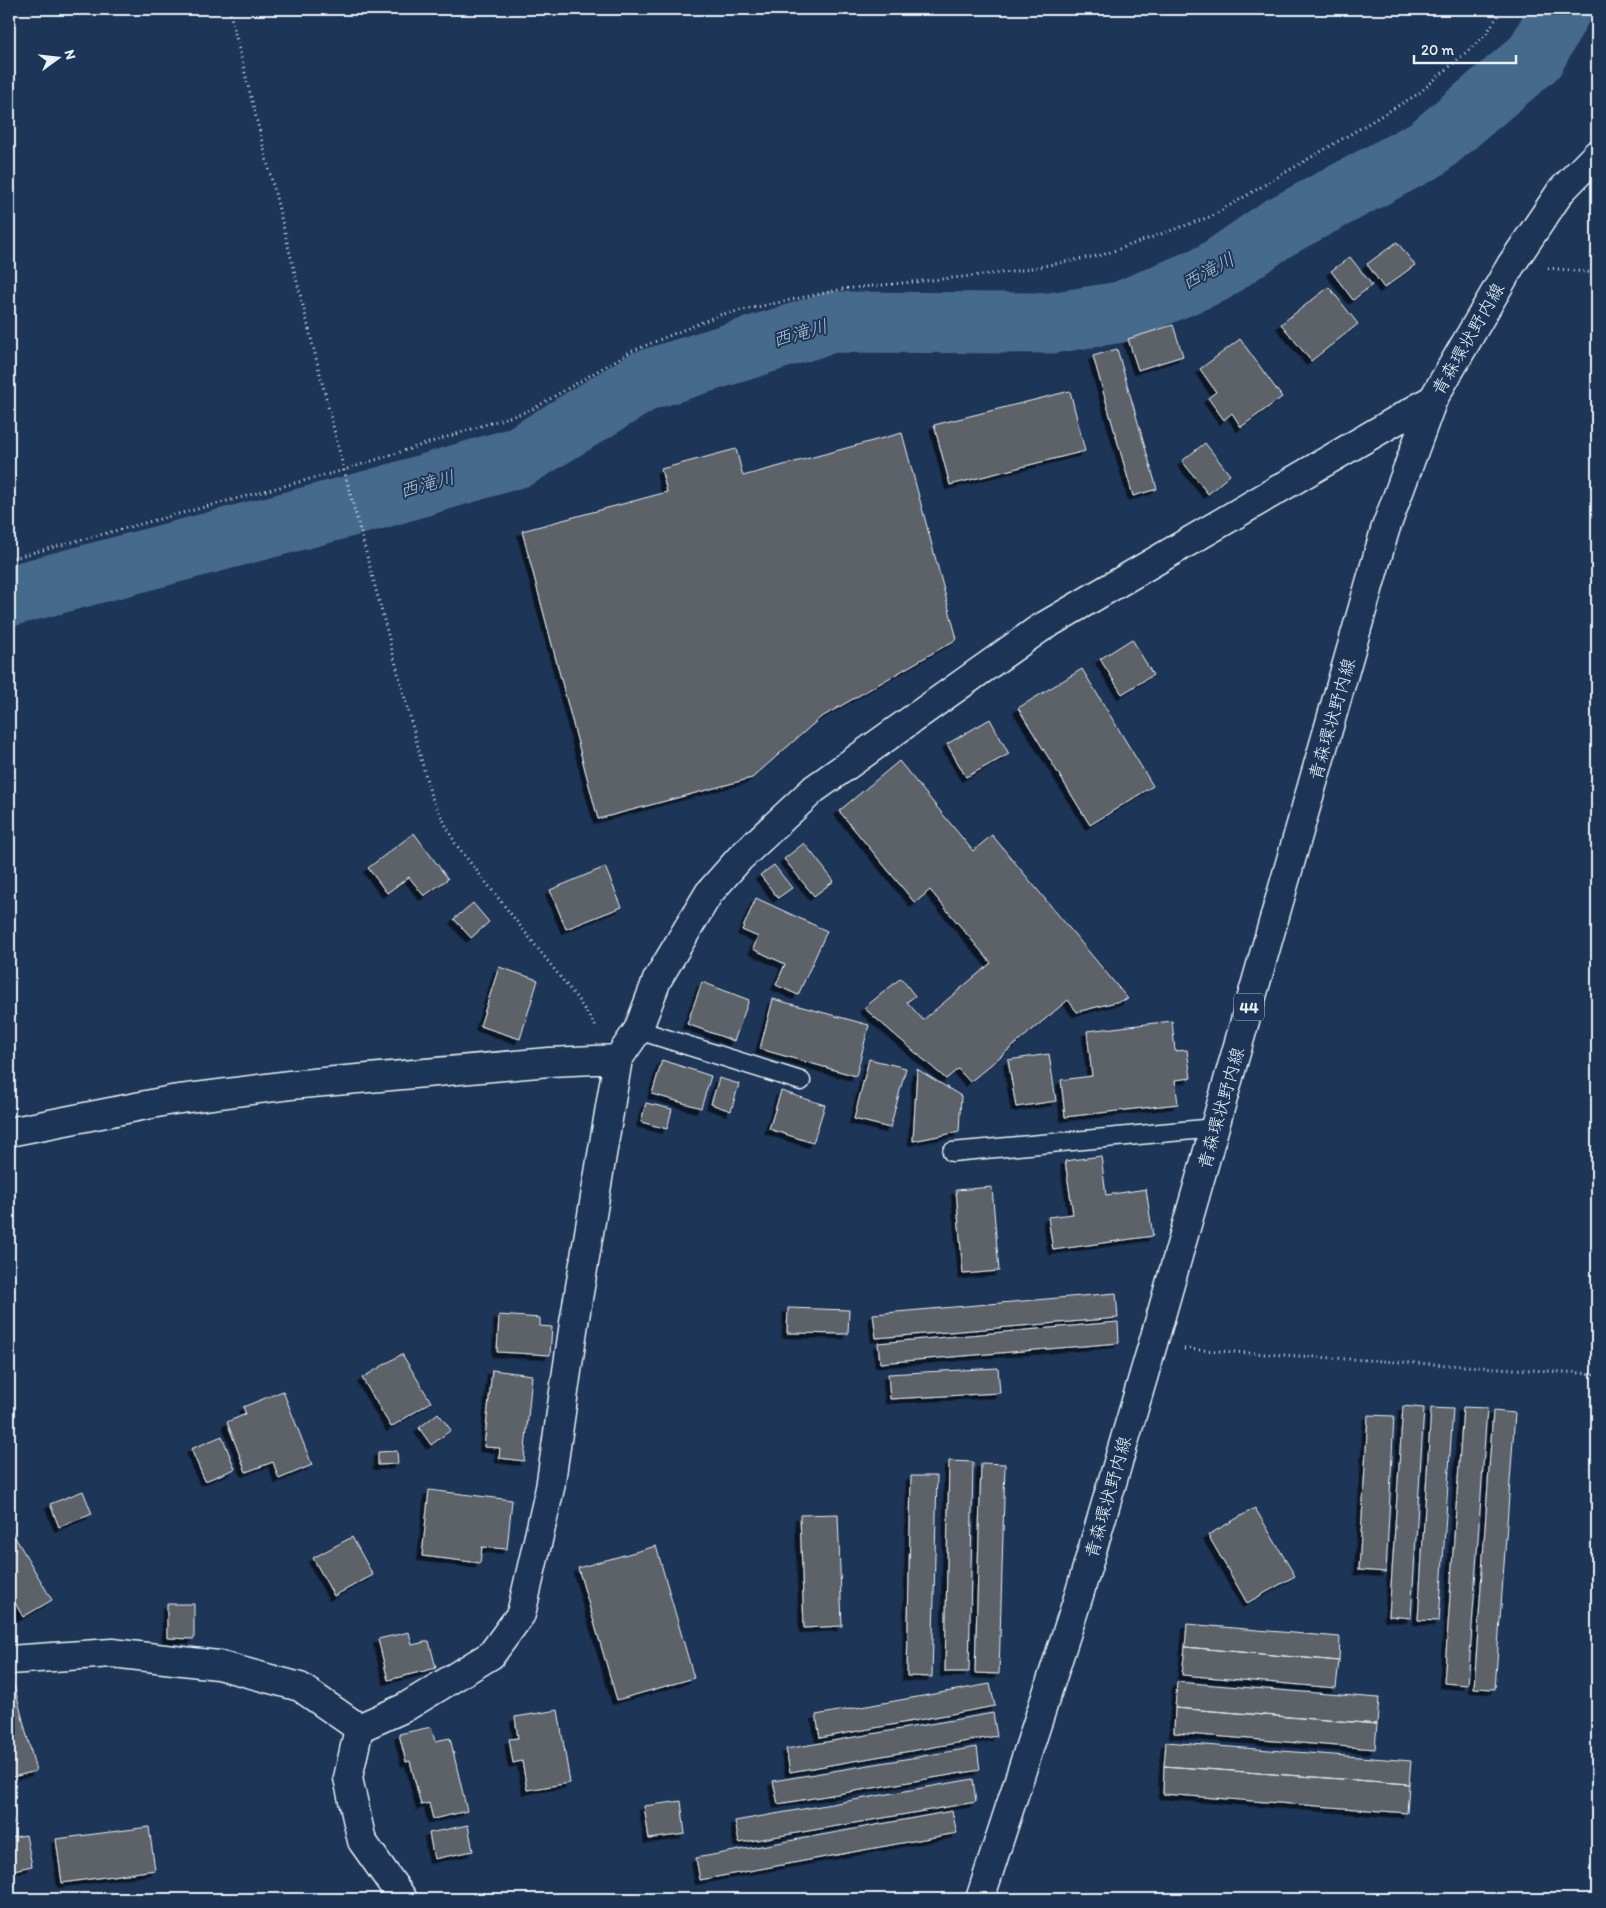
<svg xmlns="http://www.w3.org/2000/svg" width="1606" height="1908" viewBox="0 0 1606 1908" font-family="Itim,'Klee One',sans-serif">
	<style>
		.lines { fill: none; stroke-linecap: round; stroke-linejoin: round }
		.river { stroke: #446a8c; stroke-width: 61 }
		.building { fill: #5d6268; stroke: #e8f1f8; filter: url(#shadow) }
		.lane-casing { stroke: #e8f1f8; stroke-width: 21 }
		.street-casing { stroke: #e8f1f8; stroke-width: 31 }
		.primary-casing { stroke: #e8f1f8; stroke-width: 31 }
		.path { stroke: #e8f1f8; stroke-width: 3; stroke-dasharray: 1 4; stroke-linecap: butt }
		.lane { stroke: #1d3557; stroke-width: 18 }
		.street { stroke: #1d3557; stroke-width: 28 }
		.primary { stroke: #1d3557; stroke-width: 28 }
		.labels { text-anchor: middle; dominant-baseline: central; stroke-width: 4; stroke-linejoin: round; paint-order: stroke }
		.shield { fill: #1d3557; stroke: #abb9c8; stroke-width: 1 }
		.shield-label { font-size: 16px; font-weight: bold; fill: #e8f1f8 }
		.street-label { font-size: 18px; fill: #e8f1f8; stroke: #1d3557 }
		.water-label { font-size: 19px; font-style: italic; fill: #afc2d2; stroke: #1d3557 }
	</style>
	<defs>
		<filter id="shadow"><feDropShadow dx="-4.5" dy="4.5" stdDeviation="0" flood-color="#0009"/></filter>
	</defs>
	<rect width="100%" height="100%" fill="#1d3557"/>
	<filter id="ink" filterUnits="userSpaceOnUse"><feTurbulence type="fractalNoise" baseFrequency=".02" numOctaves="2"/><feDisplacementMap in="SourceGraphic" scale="10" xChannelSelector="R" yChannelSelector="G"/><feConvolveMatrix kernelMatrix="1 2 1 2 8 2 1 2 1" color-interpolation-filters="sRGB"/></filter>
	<g filter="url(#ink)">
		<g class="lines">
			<path class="river" d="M 9,596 L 377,499 L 519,457 L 644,381 L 832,322 L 1051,323 L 1121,312 L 1213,273 L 1278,228 L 1428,148 L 1535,57 L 1561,9"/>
		</g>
		<path class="building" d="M 1397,242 L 1415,265 L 1384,288 L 1367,264 Z
			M 1350,257 L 1372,285 L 1353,300 L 1331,271 Z
			M 1329,287 L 1358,324 L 1311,361 L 1281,324 Z
			M 1173,325 L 1183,356 L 1138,370 L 1128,339 Z
			M 1240,339 L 1282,397 L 1241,427 L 1232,413 L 1224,420 L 1208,398 L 1216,392 L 1200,369 Z
			M 1117,349 L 1157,489 L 1133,496 L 1093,356 Z
			M 1070,391 L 1085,451 L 950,485 L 934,425 Z
			M 902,433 L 957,639 L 820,718 L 752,778 L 598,819 L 522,531 L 667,492 L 661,469 L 736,449 L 743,476 Z
			M 1205,443 L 1230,475 L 1208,494 L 1182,461 Z
			M 1132,639 L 1153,675 L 1122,694 L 1100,659 Z
			M 1082,669 L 1153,786 L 1090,825 L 1018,708 Z
			M 990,719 L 1009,754 L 966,777 L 947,744 Z
			M 899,761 L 973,851 L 992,835 L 1128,999 L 1077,1012 L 1068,1000 L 970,1082 L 958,1069 L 946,1079 L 864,1008 L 901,978 L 915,996 L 907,1002 L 923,1020 L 991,963 L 930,890 L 915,903 L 839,811 Z
			M 414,833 L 448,879 L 424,896 L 409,877 L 387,893 L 368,868 Z
			M 804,843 L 834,881 L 814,896 L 784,859 Z
			M 774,865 L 792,888 L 778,898 L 760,875 Z
			M 605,867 L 622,907 L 566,929 L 550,890 Z
			M 756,898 L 827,931 L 798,995 L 776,985 L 785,964 L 753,949 L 758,937 L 742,930 Z
			M 473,903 L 489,922 L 471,938 L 454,919 Z
			M 499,967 L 538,980 L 520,1039 L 480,1026 Z
			M 702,982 L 749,1000 L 734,1041 L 687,1024 Z
			M 773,999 L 869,1025 L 856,1076 L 760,1049 Z
			M 1172,1021 L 1175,1051 L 1187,1050 L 1191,1078 L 1175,1080 L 1178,1104 L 1065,1117 L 1061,1080 L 1092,1076 L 1087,1031 Z
			M 1049,1054 L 1056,1101 L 1016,1107 L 1008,1060 Z
			M 869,1059 L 906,1068 L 890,1128 L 854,1119 Z
			M 662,1060 L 711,1076 L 701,1108 L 652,1094 Z
			M 917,1069 L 961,1096 L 959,1132 L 913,1141 Z
			M 719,1078 L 739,1084 L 731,1111 L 711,1104 Z
			M 781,1091 L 825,1105 L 813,1143 L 769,1129 Z
			M 646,1103 L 672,1109 L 667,1129 L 641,1122 Z
			M 1101,1156 L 1106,1195 L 1146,1189 L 1153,1236 L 1053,1250 L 1048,1217 L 1073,1214 L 1065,1161 Z
			M 992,1187 L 999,1271 L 963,1274 L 956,1190 Z
			M 1116,1293 L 1118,1318 L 876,1338 L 873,1314 Z
			M 788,1308 L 849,1310 L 848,1334 L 787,1333 Z
			M 499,1315 L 540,1318 L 540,1326 L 552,1327 L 550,1355 L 497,1352 Z
			M 1118,1322 L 1119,1343 L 880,1363 L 878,1343 Z
			M 402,1354 L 431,1402 L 391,1427 L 362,1378 Z
			M 998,1368 L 1000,1393 L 890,1399 L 888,1374 Z
			M 492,1370 L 532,1375 L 524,1461 L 499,1458 L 500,1448 L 484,1447 Z
			M 283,1391 L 312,1465 L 279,1479 L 273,1462 L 246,1472 L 227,1422 L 246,1414 L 243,1407 Z
			M 1403,1406 L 1424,1408 L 1411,1618 L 1389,1616 Z
			M 1463,1407 L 1487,1408 L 1468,1685 L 1444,1683 Z
			M 1431,1408 L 1453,1409 L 1439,1621 L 1418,1620 Z
			M 1493,1411 L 1515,1413 L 1495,1689 L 1474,1688 Z
			M 438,1413 L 451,1430 L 431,1445 L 419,1428 Z
			M 1368,1415 L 1394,1416 L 1386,1572 L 1359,1570 Z
			M 222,1436 L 235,1469 L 205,1481 L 191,1449 Z
			M 397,1451 L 398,1464 L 378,1465 L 378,1452 Z
			M 949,1461 L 973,1462 L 969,1672 L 945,1672 Z
			M 981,1463 L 1005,1464 L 999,1674 L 975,1673 Z
			M 911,1476 L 937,1476 L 932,1677 L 907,1676 Z
			M 429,1490 L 512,1500 L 507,1549 L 482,1547 L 480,1563 L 422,1556 Z
			M 83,1491 L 92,1514 L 59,1527 L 50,1504 Z
			M 1255,1508 L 1295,1576 L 1247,1603 L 1208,1535 Z
			M 838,1514 L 842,1626 L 804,1628 L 800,1515 Z
			M 9,1527 L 52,1600 L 23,1617 L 9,1592 Z
			M 352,1537 L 373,1575 L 334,1596 L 313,1558 Z
			M 656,1546 L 694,1678 L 617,1700 L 578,1568 Z
			M 167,1604 L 194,1604 L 194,1639 L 167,1638 Z
			M 1187,1624 L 1340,1637 L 1339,1661 L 1185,1647 Z
			M 409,1632 L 412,1645 L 429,1641 L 436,1668 L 388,1680 L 378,1639 Z
			M 1185,1647 L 1339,1661 L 1336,1688 L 1182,1675 Z
			M 1177,1682 L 1379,1698 L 1377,1724 L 1175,1708 Z
			M 990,1684 L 995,1706 L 820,1738 L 816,1715 Z
			M 14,1685 L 36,1771 L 9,1778 L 9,1686 Z
			M 1175,1708 L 1377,1724 L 1375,1749 L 1174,1733 Z
			M 558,1710 L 570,1783 L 527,1790 L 522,1761 L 513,1763 L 509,1739 L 518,1738 L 515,1717 Z
			M 993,1713 L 997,1736 L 790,1772 L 786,1749 Z
			M 431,1727 L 435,1741 L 450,1738 L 467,1811 L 433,1819 L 429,1803 L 421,1805 L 410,1761 L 406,1762 L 399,1734 Z
			M 1166,1742 L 1411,1761 L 1409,1784 L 1164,1766 Z
			M 977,1747 L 980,1770 L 778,1804 L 773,1781 Z
			M 1164,1766 L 1409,1784 L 1407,1813 L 1163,1794 Z
			M 973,1779 L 976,1802 L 739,1843 L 735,1821 Z
			M 681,1801 L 685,1834 L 649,1839 L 644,1806 Z
			M 9,1805 L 13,1825 L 9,1826 Z
			M 952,1811 L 957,1833 L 700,1880 L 696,1858 Z
			M 468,1825 L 473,1851 L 434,1859 L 429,1833 Z
			M 149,1827 L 155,1870 L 62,1883 L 56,1839 Z
			M 26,1835 L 32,1866 L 9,1871 L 9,1838 Z"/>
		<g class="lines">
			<defs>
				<path id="lane" d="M 638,1030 L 801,1081
					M 952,1152 L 1215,1128"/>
				<path id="street" d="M 9,1132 L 172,1100 L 290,1085 L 549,1062 L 618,1059
					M 9,1660 L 112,1653 L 218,1665 L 300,1687 L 359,1728
					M 359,1728 L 404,1708 L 491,1655 L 521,1614 L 550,1488 L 574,1323 L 618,1059 L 638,1030 L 657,980 L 709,893 L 740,858 L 814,789 L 1039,629 L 1433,399
					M 359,1728 L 348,1778 L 362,1841 L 403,1899"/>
				<path id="primary" d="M 980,1899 L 1079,1595 L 1152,1347 L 1385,530 L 1433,399 L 1511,265 L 1561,191 L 1597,154"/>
			</defs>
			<use href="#lane" class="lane-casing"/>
			<use href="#street" class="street-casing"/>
			<use href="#primary" class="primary-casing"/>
			<path class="path" d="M 229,9 L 344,470 L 431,796 L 455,843 L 576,997 L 597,1028
				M 1548,268 L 1597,273
				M 9,559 L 344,470 L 531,410 L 630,352 L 719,315 L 843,289 L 1011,272 L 1102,255 L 1212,216 L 1418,94 L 1485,36 L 1502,9
				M 1184,1349 L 1597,1374"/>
			<use href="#lane" class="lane"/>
			<use href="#street" class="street"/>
			<use href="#primary" class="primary"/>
		</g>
	</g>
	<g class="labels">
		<rect class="shield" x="1234" y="993.5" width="30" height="27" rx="4"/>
		<g class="shield-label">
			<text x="1249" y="1007">44</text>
		</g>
		<g class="street-label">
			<text transform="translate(1468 339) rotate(-60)">青森環状野内線</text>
			<text transform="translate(1332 719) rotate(-74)">青森環状野内線</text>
			<text transform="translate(1221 1108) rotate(-74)">青森環状野内線</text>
			<text transform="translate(1108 1497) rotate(-74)">青森環状野内線</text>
		</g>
		<g class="water-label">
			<text transform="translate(1208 271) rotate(-28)">西滝川</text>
			<text transform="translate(800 333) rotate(-16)">西滝川</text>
			<text transform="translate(427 484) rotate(-16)">西滝川</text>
		</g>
	</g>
	<rect width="1606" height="1908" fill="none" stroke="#1d3557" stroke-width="30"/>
	<rect x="15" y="15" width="1576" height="1878" fill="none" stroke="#e8f1f8" stroke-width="2" filter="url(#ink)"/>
	<g transform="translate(58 58) rotate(75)" stroke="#1d3557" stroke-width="4" paint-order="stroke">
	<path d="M0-4L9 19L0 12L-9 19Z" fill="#e8f1f8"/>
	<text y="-8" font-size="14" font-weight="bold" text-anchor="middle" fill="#e8f1f8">N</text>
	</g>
	<path d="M1414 55v8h102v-8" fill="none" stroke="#e8f1f8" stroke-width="2.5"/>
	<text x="1421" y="55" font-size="15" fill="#e8f1f8" stroke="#1d3557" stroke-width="4" paint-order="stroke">20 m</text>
</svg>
